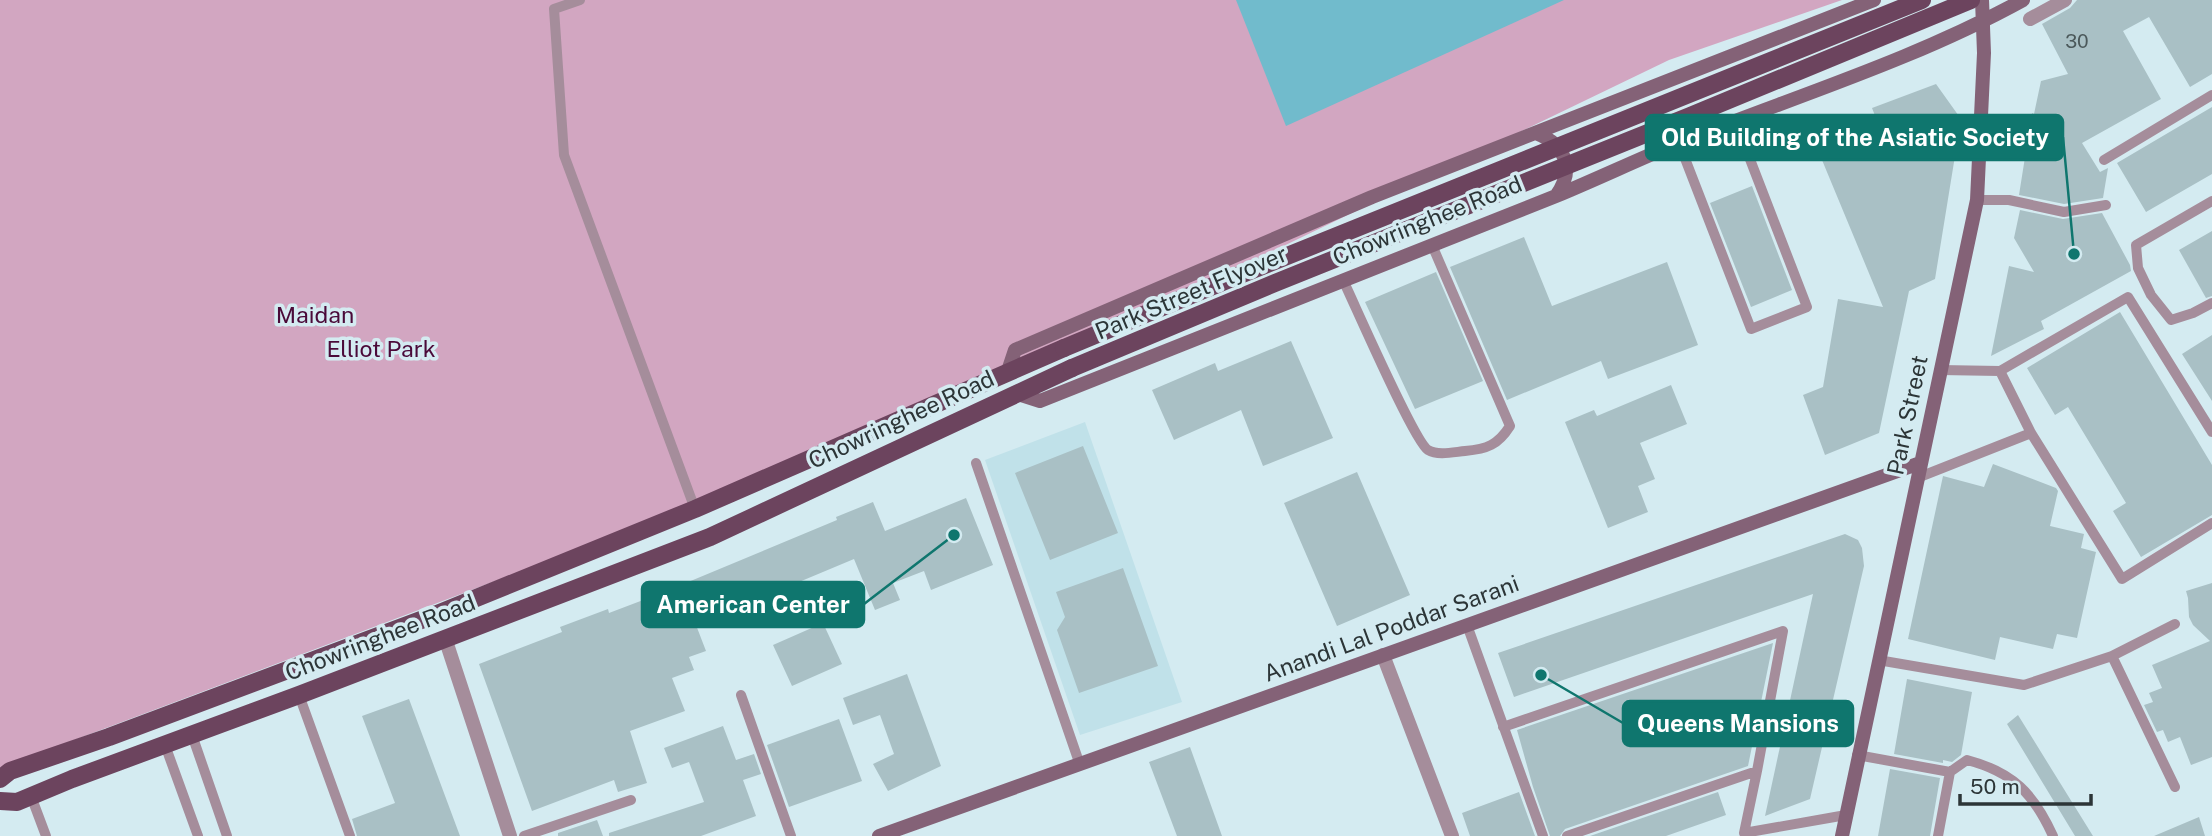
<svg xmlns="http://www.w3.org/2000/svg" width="2212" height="836" viewBox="0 0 2212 836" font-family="'Public Sans',sans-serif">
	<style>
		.built { fill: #c0e1e9 }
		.green { fill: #d2a6c1 }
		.water { fill: #71bbcc }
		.building { fill: #a9c0c5 }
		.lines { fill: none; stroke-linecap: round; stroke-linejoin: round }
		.lane { stroke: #a58d9b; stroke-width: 10 }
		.street { stroke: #a58d9b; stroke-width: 14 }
		.secondary { stroke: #846277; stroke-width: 14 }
		.primary { stroke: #6c445e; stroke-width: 18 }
		.primary-bridge { stroke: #6c445e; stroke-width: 18 }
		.labels { text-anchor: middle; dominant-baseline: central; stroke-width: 7; stroke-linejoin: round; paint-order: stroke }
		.number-label { font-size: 19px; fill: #4b585a }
		.street-label { font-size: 23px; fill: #2c3537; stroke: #d4ebf1 }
		.park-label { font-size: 23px; fill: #4a0a39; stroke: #d4ebf1 }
		.leader { fill: none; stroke: #0f766e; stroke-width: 2.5 }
		.callout-dot { fill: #0f766e; stroke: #d4ebf1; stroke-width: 2.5 }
		.callout { fill: #0f766e; stroke: #0f766e; stroke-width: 2.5 }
		.callout-label { font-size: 24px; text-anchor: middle; font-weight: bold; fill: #fff }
	</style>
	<rect width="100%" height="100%" fill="#d4ebf1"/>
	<path class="built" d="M 1085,422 L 1182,702 L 1080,735 L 985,460 Z"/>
	<path class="green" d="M 0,0 L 1842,0 L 1669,60 L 1269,253 L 721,496 L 0,768 Z"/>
	<path class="water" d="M 1236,0 L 1564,0 L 1286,126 Z"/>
	<path class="building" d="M 2077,0 L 2212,0 L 2212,74 L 2190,87 L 2149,17 L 2123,31 L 2161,99 L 2082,143 L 2100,172 L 2108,168 L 2103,198 L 2064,204 L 2019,195 L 2032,113 L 2034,114 L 2041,81 L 2068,74 L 2042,24 L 2070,8 Z
		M 1936,84 L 1961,119 L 1935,279 L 1909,291 L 1879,433 L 1825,455 L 1803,395 L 1823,387 L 1838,299 L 1883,307 L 1822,160 L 1883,136 L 1872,108 Z
		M 2212,107 L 2212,174 L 2146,212 L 2117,163 Z
		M 1752,186 L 1792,290 L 1751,307 L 1710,203 Z
		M 2020,210 L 2063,219 L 2102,213 L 2130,265 L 2131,271 L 2041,321 L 2044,329 L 1991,356 L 2009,266 L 2034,272 L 2014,238 Z
		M 2212,231 L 2212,296 L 2206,298 L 2179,250 Z
		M 1524,237 L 1552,306 L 1667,262 L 1698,345 L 1608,379 L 1601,361 L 1507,400 L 1450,267 Z
		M 1436,272 L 1483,381 L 1415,409 L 1365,302 Z
		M 2120,312 L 2212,465 L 2212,515 L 2141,557 L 2113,511 L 2126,503 L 2068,407 L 2055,415 L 2027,368 Z
		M 2212,335 L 2212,401 L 2182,354 Z
		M 1291,341 L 1333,438 L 1263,466 L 1241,410 L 1174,440 L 1152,390 L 1215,363 L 1218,371 Z
		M 1671,385 L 1687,424 L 1640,443 L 1655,479 L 1638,486 L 1648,512 L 1608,528 L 1565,422 L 1594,410 L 1597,416 Z
		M 1083,446 L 1118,533 L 1050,560 L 1015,473 Z
		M 1993,464 L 2056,488 L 2058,491 L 2050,526 L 2084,534 L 2081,548 L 2096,552 L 2077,638 L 2057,634 L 2053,649 L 2000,637 L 1995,660 L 1908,639 L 1943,476 L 1984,487 Z
		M 1357,472 L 1410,595 L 1337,626 L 1284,503 Z
		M 966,498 L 993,565 L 931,590 L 924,571 L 893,583 L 900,600 L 875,610 L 854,559 L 696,625 L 706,651 L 689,657 L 694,670 L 672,678 L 685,711 L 630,731 L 647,783 L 618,792 L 614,780 L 532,811 L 479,664 L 562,632 L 560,627 L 608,609 L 609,613 L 659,594 L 657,590 L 679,582 L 681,585 L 837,520 L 836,517 L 873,502 L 885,531 Z
		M 1845,534 L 1858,540 L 1862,548 L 1864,566 L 1810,799 L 1765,816 L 1813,594 L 1514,697 L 1498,653 Z
		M 1123,568 L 1158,666 L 1079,693 L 1057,630 L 1065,617 L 1056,592 Z
		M 2212,583 L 2212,757 L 2191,765 L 2180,737 L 2168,742 L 2163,730 L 2157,732 L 2144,705 L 2153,702 L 2149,693 L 2162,688 L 2152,665 L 2210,641 L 2193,625 L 2189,617 L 2188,598 L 2186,591 Z
		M 823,623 L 842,664 L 792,686 L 773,645 Z
		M 1773,643 L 1748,766 L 1565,829 L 1560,836 L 1550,836 L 1533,787 L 1517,730 Z
		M 907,674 L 941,766 L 888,791 L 873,764 L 894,754 L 880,715 L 853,725 L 843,698 Z
		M 1907,679 L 1972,692 L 1961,755 L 1952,762 L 1943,760 L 1943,763 L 1894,754 Z
		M 409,699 L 460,836 L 357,836 L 352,819 L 395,803 L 362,716 Z
		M 2018,715 L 2093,836 L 2075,836 L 2007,724 Z
		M 839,719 L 862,781 L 789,807 L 767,745 Z
		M 723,726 L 736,760 L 754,754 L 761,774 L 743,780 L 756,816 L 701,836 L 609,836 L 609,833 L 704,802 L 689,762 L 672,768 L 664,748 Z
		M 1190,747 L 1222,836 L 1177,836 L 1149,762 Z
		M 1890,769 L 1940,778 L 1930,836 L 1878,836 Z
		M 1519,792 L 1535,836 L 1470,836 L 1462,813 Z
		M 1718,792 L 1726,815 L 1666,836 L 1590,836 Z
		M 2199,817 L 2205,836 L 2154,836 Z
		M 597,820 L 603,836 L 558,836 L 558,833 Z"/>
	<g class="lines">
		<path class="lane" d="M 580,0 L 554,9 L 564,155 L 695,509
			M 1679,143 L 1751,329 L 1807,307 L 1736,123
			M 2104,160 L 2212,95
			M 1977,200 L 2009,200 L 2064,212 L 2106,205
			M 2212,201 L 2136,245 L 2138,268 L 2151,295 L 2171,320 L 2193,313 L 2212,303
			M 1343,280 C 1355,305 1414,441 1428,450 C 1438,456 1454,452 1465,451 C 1487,449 1498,445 1510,426 L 1432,245
			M 1940,370 L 2000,371 L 2031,433 L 2122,579 L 2212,523
			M 2000,371 L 2128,297 L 2212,432
			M 976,463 L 1080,765
			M 1917,478 L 2031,433
			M 1467,625 L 1543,836
			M 2112,656 L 2175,787
			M 1878,660 L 2024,685 L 2112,656 L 2175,624
			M 299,695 L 350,836
			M 741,695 L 791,836
			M 1503,727 L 1783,631 L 1757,771 L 1567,836
			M 192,735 L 227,836
			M 165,745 L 198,836
			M 1857,755 L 1950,772 L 1967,760 C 2013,772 2034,794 2053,836
			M 1757,771 L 1744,833 L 1846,815
			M 31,796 L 46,836
			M 524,836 L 631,800
			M 1938,836 L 1950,772"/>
		<path class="street" d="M 2030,19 L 2065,0
			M 445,638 L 510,836
			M 1383,655 L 1452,836"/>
		<path class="secondary" d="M 1536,133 C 1565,145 1576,168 1556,196
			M 1008,371 L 1015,350 L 1372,197 L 1874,0
			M 1015,393 L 1040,401 C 1211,332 1384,266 1556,196 C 1597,179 1637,160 1678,143 C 1793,97 1914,60 2023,0
			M 879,836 L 1920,463
			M 1842,836 L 1977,200 L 1984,53 L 1982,0"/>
		<path class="primary" d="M 0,779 L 10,771 L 109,737 L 437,614 L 695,509 L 1064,348
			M 0,801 L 17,802 L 72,779 L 299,695 L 710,537 L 1072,368"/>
		<path class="primary-bridge" d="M 1064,348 L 1225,281 L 1922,0
			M 1072,368 L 1275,283 L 1690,116 L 1971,0"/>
	</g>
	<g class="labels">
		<g class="number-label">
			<text x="2077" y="41">30</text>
		</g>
		<g class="street-label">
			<text transform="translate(1427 220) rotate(-22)">Chowringhee Road</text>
			<text transform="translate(1191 292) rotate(-23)">Park Street Flyover</text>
			<text transform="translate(1907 415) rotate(-78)">Park Street</text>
			<text transform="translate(901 419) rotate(-25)">Chowringhee Road</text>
			<text transform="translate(1391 628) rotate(-20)">Anandi Lal Poddar Sarani</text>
			<text transform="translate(380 637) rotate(-21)">Chowringhee Road</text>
		</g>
		<g class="park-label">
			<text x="315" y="314">Maidan</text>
			<text x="381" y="348">Elliot Park</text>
		</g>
	</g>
	<path class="leader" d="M2074 254L2063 137M954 535L864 604M1541 675L1623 723"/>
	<g class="callout-dot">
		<circle cx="2074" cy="254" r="7"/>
		<circle cx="954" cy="535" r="7"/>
		<circle cx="1541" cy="675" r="7"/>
	</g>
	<g class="callout">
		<rect x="1646" y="115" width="417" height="45" rx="7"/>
		<rect x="642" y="582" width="222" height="45" rx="7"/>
		<rect x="1623" y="701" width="230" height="45" rx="7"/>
	</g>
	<g class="callout-label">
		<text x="1855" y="146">Old Building of the Asiatic Society</text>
		<text x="753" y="613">American Center</text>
		<text x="1738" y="732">Queens Mansions</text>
	</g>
	<path d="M1960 794v10h131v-10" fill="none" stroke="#2c3537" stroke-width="3.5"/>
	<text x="1970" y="794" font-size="21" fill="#2c3537" stroke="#d4ebf1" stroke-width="5" paint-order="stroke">50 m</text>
</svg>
